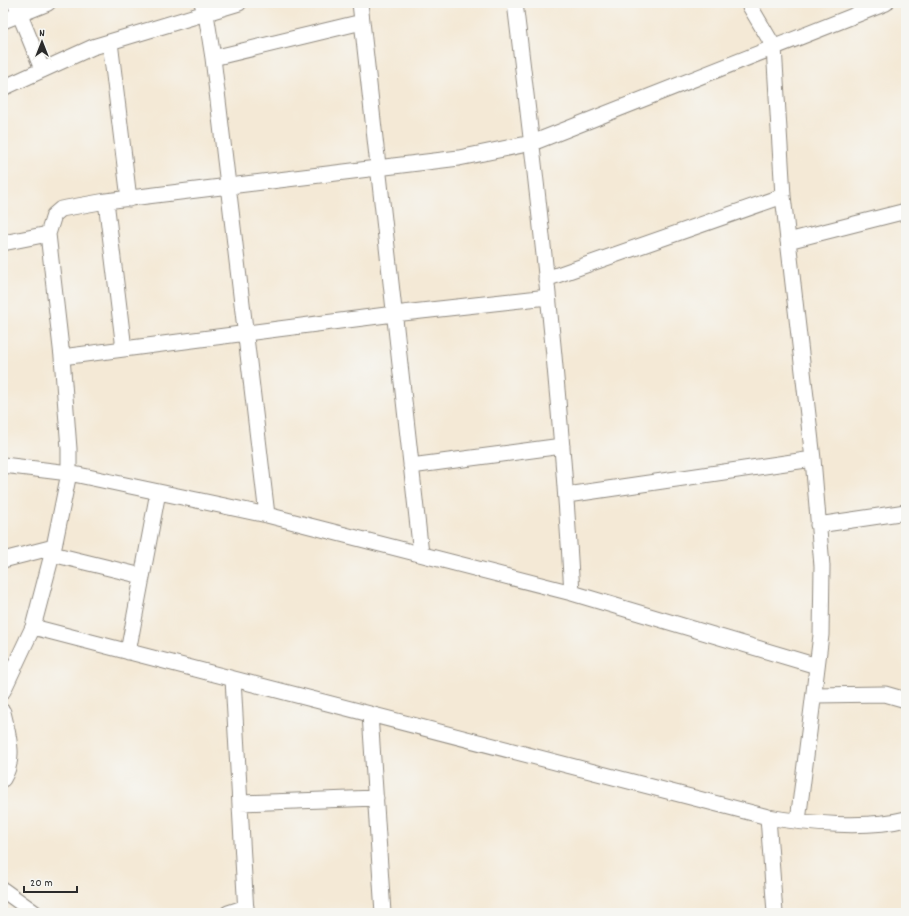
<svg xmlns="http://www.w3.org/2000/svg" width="909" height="916" viewBox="0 0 909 916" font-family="Dekko,sans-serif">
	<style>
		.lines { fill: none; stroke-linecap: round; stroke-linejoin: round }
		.minor-casing { stroke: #908a80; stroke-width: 17 }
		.minor { stroke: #fff; stroke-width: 15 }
	</style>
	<rect width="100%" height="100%" fill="#f6f6f2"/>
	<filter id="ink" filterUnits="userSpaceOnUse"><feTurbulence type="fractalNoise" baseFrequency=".025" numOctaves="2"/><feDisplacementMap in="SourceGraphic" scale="8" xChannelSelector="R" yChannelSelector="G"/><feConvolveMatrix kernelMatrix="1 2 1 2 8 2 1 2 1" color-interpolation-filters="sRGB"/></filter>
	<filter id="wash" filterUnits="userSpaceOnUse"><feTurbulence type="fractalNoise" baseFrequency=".012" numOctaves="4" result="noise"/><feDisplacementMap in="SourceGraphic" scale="16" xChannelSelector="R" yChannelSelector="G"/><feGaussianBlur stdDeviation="0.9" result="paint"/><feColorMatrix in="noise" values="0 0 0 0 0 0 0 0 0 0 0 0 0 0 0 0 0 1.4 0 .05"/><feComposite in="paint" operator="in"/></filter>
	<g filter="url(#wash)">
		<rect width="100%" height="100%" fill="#f4e9d6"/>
	</g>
	<g filter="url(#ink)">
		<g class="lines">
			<defs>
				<path id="minor" d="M 15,3 L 42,69
					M 202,3 L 206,14 L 213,58 L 267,515
					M 360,3 L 421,554
					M 515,3 C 539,199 561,396 572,593
					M 748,3 L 774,47 L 783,196 L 813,459 L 822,566 L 821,635 L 798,821
					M 3,21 L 48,3
					M 110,42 L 129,199
					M 213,58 L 362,22
					M 3,88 L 93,47 L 239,3
					M 106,201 L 124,349
					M 788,241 L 906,211
					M 3,243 L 48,234
					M 546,279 L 783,196
					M 62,357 L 394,314 L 548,297
					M 3,465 L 69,473 L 267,515 L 572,593 L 817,666
					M 411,466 L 562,446
					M 567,495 L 813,459
					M 818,525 L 906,512
					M 52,554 L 142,576
					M 3,560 L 54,547 L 69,473 L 69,449 L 62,357 L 48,234 L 54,215 L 61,209 L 106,201 L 459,158 L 532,143 L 886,3
					M 33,627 L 768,817
					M 128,652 L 158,492
					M 233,679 L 246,913
					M 3,691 L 33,627 L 54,547
					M 814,695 L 885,694 L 906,700
					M 3,712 C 8,735 16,758 3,779
					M 370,714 L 383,913
					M 240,803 L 376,798
					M 3,890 L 35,913
					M 228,913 L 246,907
					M 775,913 L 768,817 C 807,824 868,829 906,819"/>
			</defs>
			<use href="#minor" class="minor-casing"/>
			<use href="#minor" class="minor"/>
		</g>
	</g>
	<rect width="909" height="916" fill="none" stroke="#f6f6f2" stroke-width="16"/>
	<g transform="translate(42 42)" stroke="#f6f6f2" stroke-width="3" paint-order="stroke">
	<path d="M0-3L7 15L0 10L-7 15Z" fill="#2b2b2b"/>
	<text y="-6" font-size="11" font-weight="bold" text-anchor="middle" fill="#2b2b2b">N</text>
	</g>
	<path d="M24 886v6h53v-6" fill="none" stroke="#2b2b2b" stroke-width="2"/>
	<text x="30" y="886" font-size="12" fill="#2b2b2b" stroke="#f6f6f2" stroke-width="3" paint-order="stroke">20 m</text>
</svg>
